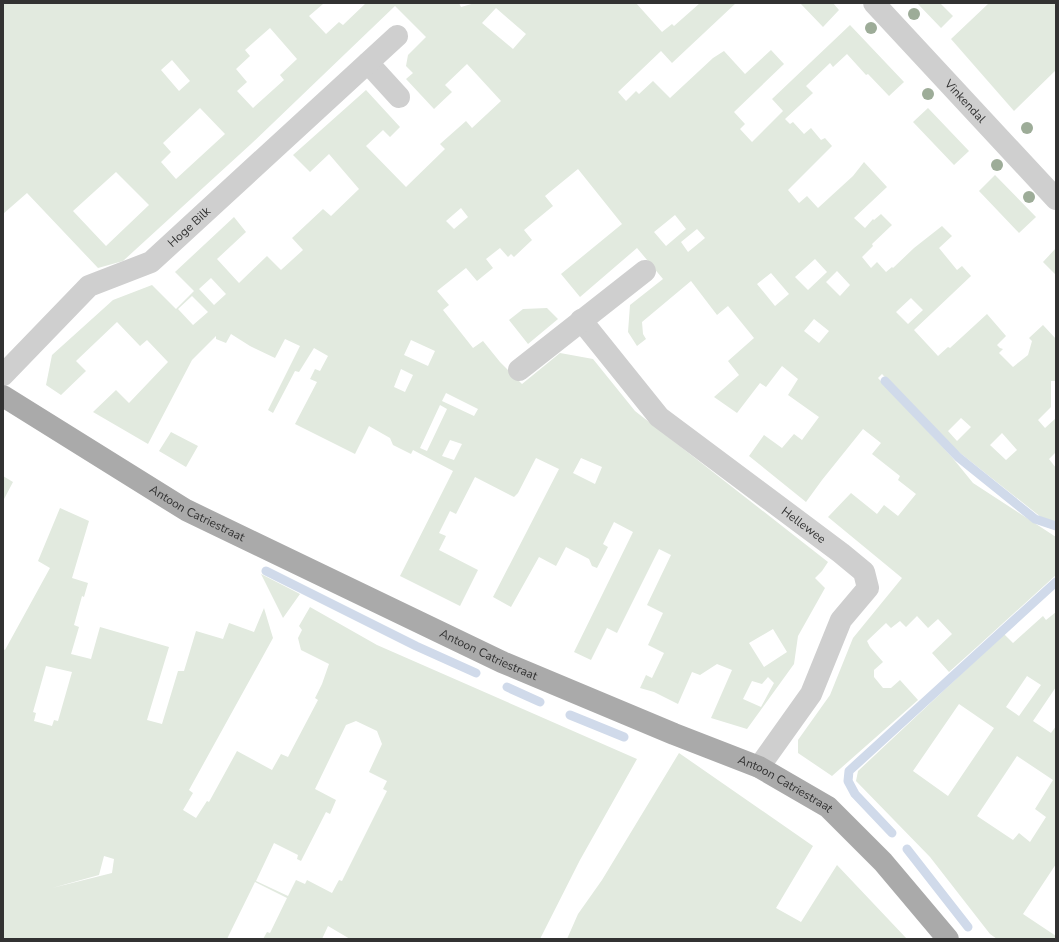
<svg xmlns="http://www.w3.org/2000/svg" width="1059" height="942" viewBox="0 0 1059 942" font-family="'Nunito Sans',sans-serif">
	<style>
		.green { fill: #e2eadf; fill-rule: evenodd }
		.lines { fill: none; stroke-linecap: round; stroke-linejoin: round }
		.stream { stroke: #d0daea; stroke-width: 9 }
		.minor { stroke: #cfcfcf; stroke-width: 22 }
		.major { stroke: #aaa; stroke-width: 22 }
		.tree { fill: #9dac98 }
		.labels { text-anchor: middle; dominant-baseline: central; stroke-width: 4; stroke-linejoin: round; paint-order: stroke }
		.street-label { font-size: 12px; fill: #323232; stroke: #fff }
	</style>
	<rect width="100%" height="100%" fill="#fff"/>
	<path class="green" d="M 3,3 L 322,3 L 323,4 L 309,16 L 326,34 L 339,22 L 343,25 L 366,3 L 459,3 L 461,7 L 475,3 L 636,3 L 662,32 L 672,24 L 674,26 L 700,3 L 736,3 L 672,63 L 661,51 L 618,92 L 626,101 L 636,91 L 639,94 L 653,81 L 670,98 L 713,58 L 724,51 L 745,74 L 771,50 L 784,64 L 734,112 L 745,124 L 740,129 L 752,142 L 783,111 L 772,99 L 850,25 L 904,82 L 889,96 L 868,74 L 866,75 L 847,54 L 833,67 L 830,63 L 806,86 L 813,93 L 785,119 L 790,124 L 793,122 L 804,134 L 811,128 L 821,140 L 825,138 L 832,146 L 788,190 L 799,203 L 807,196 L 818,208 L 853,176 L 864,162 L 887,187 L 854,218 L 865,228 L 873,219 L 874,220 L 881,214 L 892,225 L 872,244 L 873,246 L 862,257 L 871,268 L 877,262 L 886,272 L 892,267 L 893,268 L 914,248 L 942,226 L 952,236 L 939,248 L 957,270 L 962,266 L 971,276 L 914,330 L 938,356 L 948,347 L 950,348 L 987,314 L 1006,336 L 997,345 L 1000,348 L 1003,349 L 999,353 L 1013,367 L 1028,355 L 1032,341 L 1029,338 L 1043,325 L 1056,339 L 1056,381 L 1051,381 L 1051,407 L 1038,420 L 1045,428 L 1056,418 L 1056,452 L 1049,459 L 1056,468 L 1056,529 L 955,449 L 922,417 L 882,374 L 878,378 L 951,456 L 973,483 L 1056,537 L 1056,575 L 978,646 L 949,672 L 932,653 L 952,634 L 938,619 L 928,628 L 917,616 L 906,627 L 900,621 L 891,628 L 886,623 L 867,641 L 870,647 L 883,662 L 874,670 L 874,677 L 883,688 L 891,688 L 900,680 L 918,700 L 832,776 L 798,753 L 798,740 L 830,695 L 853,638 L 902,578 L 828,517 L 851,493 L 877,514 L 884,505 L 898,516 L 916,494 L 898,480 L 900,476 L 872,454 L 881,443 L 863,429 L 822,480 L 806,502 L 749,456 L 764,435 L 782,448 L 794,434 L 802,440 L 819,417 L 788,395 L 798,379 L 782,366 L 766,387 L 760,383 L 737,413 L 714,397 L 739,375 L 728,361 L 754,338 L 728,306 L 717,315 L 691,281 L 642,322 L 643,334 L 646,339 L 637,346 L 628,332 L 630,305 L 663,279 L 637,248 L 580,297 L 561,274 L 622,224 L 578,169 L 545,196 L 553,206 L 524,230 L 532,240 L 514,257 L 511,254 L 508,257 L 500,248 L 486,259 L 493,268 L 477,281 L 466,268 L 437,291 L 449,305 L 443,310 L 473,348 L 483,341 L 500,362 L 522,384 L 560,353 L 593,359 L 635,411 L 828,562 L 822,571 L 815,578 L 825,588 L 798,636 L 794,664 L 747,729 L 711,718 L 732,670 L 717,664 L 700,675 L 692,672 L 678,704 L 654,692 L 640,688 L 646,675 L 652,678 L 664,653 L 648,645 L 663,613 L 647,605 L 671,555 L 659,549 L 617,633 L 607,628 L 591,660 L 574,652 L 633,532 L 614,522 L 603,544 L 608,547 L 597,568 L 592,566 L 589,559 L 566,547 L 556,566 L 539,557 L 511,607 L 493,597 L 559,469 L 536,458 L 518,493 L 514,497 L 475,477 L 456,514 L 450,511 L 439,533 L 446,536 L 439,550 L 478,570 L 460,606 L 400,576 L 453,471 L 413,450 L 411,454 L 393,445 L 390,438 L 369,426 L 355,454 L 295,424 L 317,382 L 310,379 L 315,369 L 320,371 L 328,356 L 314,348 L 299,372 L 295,371 L 273,413 L 268,410 L 300,346 L 285,339 L 275,358 L 250,346 L 231,334 L 226,343 L 216,339 L 216,336 L 192,360 L 148,444 L 93,412 L 116,390 L 129,403 L 168,362 L 147,340 L 140,346 L 117,322 L 76,361 L 86,371 L 61,395 L 46,385 L 52,355 L 113,300 L 152,285 L 176,309 L 194,291 L 175,272 L 234,217 L 246,232 L 217,259 L 239,283 L 267,256 L 281,270 L 303,250 L 292,238 L 323,209 L 331,216 L 359,189 L 329,154 L 310,172 L 293,155 L 366,90 L 400,127 L 390,137 L 383,130 L 366,146 L 406,187 L 445,149 L 440,144 L 466,121 L 472,128 L 501,101 L 467,64 L 445,85 L 452,92 L 434,109 L 406,79 L 413,73 L 406,66 L 408,55 L 426,37 L 395,6 L 251,144 L 123,261 L 98,268 L 27,193 L 3,214 ZM 496,8 L 526,34 L 513,49 L 482,23 ZM 270,28 L 297,59 L 280,75 L 284,80 L 253,108 L 237,91 L 247,82 L 236,69 L 250,56 L 245,50 ZM 172,60 L 190,81 L 179,91 L 161,70 ZM 200,108 L 225,134 L 176,179 L 161,162 L 171,152 L 163,143 ZM 116,172 L 149,205 L 106,246 L 73,211 ZM 461,208 L 468,217 L 454,229 L 446,221 ZM 675,215 L 686,229 L 666,246 L 654,232 ZM 697,229 L 705,238 L 688,252 L 681,242 ZM 815,259 L 827,272 L 808,290 L 795,277 ZM 837,271 L 850,285 L 840,296 L 826,282 ZM 771,273 L 789,294 L 775,306 L 757,284 ZM 211,278 L 226,294 L 214,305 L 199,289 ZM 192,296 L 208,312 L 193,325 L 178,309 ZM 911,298 L 923,310 L 908,324 L 896,312 ZM 814,319 L 829,331 L 819,343 L 804,331 ZM 411,340 L 435,351 L 428,366 L 404,355 ZM 401,369 L 413,375 L 405,392 L 394,387 ZM 446,393 L 478,409 L 474,416 L 442,401 ZM 440,405 L 447,409 L 427,451 L 420,448 ZM 961,418 L 971,427 L 957,441 L 948,431 ZM 1002,433 L 1017,450 L 1006,460 L 990,445 ZM 450,440 L 462,444 L 454,460 L 442,456 ZM 581,458 L 602,467 L 595,484 L 573,473 ZM 773,629 L 787,652 L 764,667 L 749,643 ZM 768,677 L 774,683 L 761,707 L 743,699 L 752,681 L 762,684 Z
		M 800,3 L 833,3 L 839,10 L 823,27 Z
		M 917,3 L 940,3 L 953,16 L 941,28 Z
		M 989,3 L 1056,3 L 1056,70 L 1014,111 L 951,39 Z
		M 928,108 L 969,151 L 954,165 L 913,122 Z
		M 995,175 L 1036,217 L 1019,233 L 979,191 Z
		M 1056,248 L 1056,275 L 1043,262 Z
		M 547,308 L 558,319 L 528,344 L 509,320 L 523,309 Z
		M 171,432 L 198,446 L 186,467 L 159,451 Z
		M 3,476 L 13,482 L 3,501 Z
		M 60,508 L 89,521 L 72,578 L 88,583 L 84,597 L 82,596 L 74,625 L 79,627 L 71,654 L 91,659 L 100,627 L 169,647 L 147,720 L 162,724 L 178,671 L 184,671 L 196,631 L 223,639 L 229,623 L 254,632 L 264,608 L 273,638 L 189,790 L 193,793 L 183,810 L 196,818 L 207,801 L 209,802 L 237,751 L 272,770 L 281,754 L 288,757 L 318,700 L 315,698 L 322,684 L 329,664 L 301,650 L 298,638 L 302,630 L 299,626 L 310,607 L 377,645 L 637,759 L 580,860 L 540,939 L 350,939 L 328,926 L 322,939 L 263,939 L 267,932 L 270,933 L 287,898 L 255,882 L 227,939 L 3,939 L 3,649 L 5,650 L 50,568 L 38,561 ZM 46,666 L 72,672 L 58,721 L 54,720 L 52,726 L 34,721 L 36,713 L 33,712 ZM 356,721 L 377,731 L 382,744 L 369,772 L 387,781 L 383,789 L 387,791 L 342,881 L 339,880 L 332,893 L 307,880 L 305,884 L 296,880 L 288,896 L 256,881 L 274,843 L 298,855 L 297,859 L 301,861 L 326,812 L 330,814 L 336,800 L 315,789 L 346,725 ZM 104,856 L 114,859 L 112,873 L 52,888 L 99,875 Z
		M 261,574 L 300,594 L 283,618 Z
		M 1056,612 L 1056,687 L 1033,721 L 1051,733 L 1056,726 L 1056,864 L 1023,914 L 1056,936 L 1056,939 L 997,939 L 990,934 L 930,857 L 856,781 L 858,771 L 1004,634 L 1013,643 L 1043,616 L 1046,620 ZM 1027,676 L 1041,685 L 1019,716 L 1006,707 ZM 959,704 L 994,728 L 948,796 L 913,771 ZM 1017,756 L 1053,780 L 1035,809 L 1046,817 L 1030,842 L 1019,833 L 1013,840 L 977,816 Z
		M 679,753 L 813,846 L 776,908 L 801,922 L 837,865 L 907,939 L 567,939 L 578,914 L 602,880 Z"/>
	<g class="lines">
		<path class="stream" d="M 885,381 L 958,457 L 1035,519 L 1056,526
			M 266,571 L 416,646 L 476,673
			M 507,687 L 540,702
			M 570,715 L 624,737
			M 892,833 L 855,794 L 848,781 L 849,771 L 1056,582
			M 907,849 L 968,927"/>
		<g class="minor">
			<path id="s1" d="M 874,3 L 1056,199"/>
			<path d="M 368,63 L 399,97"/>
			<path id="s2" d="M 581,320 L 659,417 L 841,553 L 864,572 L 868,588 L 841,620 L 811,694 L 759,767"/>
			<path d="M 519,370 L 645,271"/>
			<path id="s3" d="M 3,375 L 89,286 L 151,262 L 397,36"/>
		</g>
		<path class="major" id="s4" d="M 3,396 L 186,510 L 502,662 L 674,734 L 759,767 L 828,807 L 883,862 L 948,939"/>
	</g>
	<g class="tree">
		<circle cx="914" cy="14" r="6"/>
		<circle cx="871" cy="28" r="6"/>
		<circle cx="928" cy="94" r="6"/>
		<circle cx="1027" cy="128" r="6"/>
		<circle cx="997" cy="165" r="6"/>
		<circle cx="1029" cy="197" r="6"/>
	</g>
	<g class="labels">
		<g class="street-label">
			<text stroke="none"><textPath href="#s1" startOffset="134">Vinkendal</textPath></text>
			<text stroke="none"><textPath href="#s3" startOffset="242">Hoge Bilk</textPath></text>
			<text stroke="none"><textPath href="#s4" startOffset="227">Antoon Catriestraat</textPath></text>
			<text stroke="none"><textPath href="#s2" startOffset="305">Hellewee</textPath></text>
			<text stroke="none"><textPath href="#s4" startOffset="551">Antoon Catriestraat</textPath></text>
			<text stroke="none"><textPath href="#s4" startOffset="875">Antoon Catriestraat</textPath></text>
		</g>
	</g>
	<rect width="1059" height="942" fill="none" stroke="#323232" stroke-width="8"/>
</svg>
